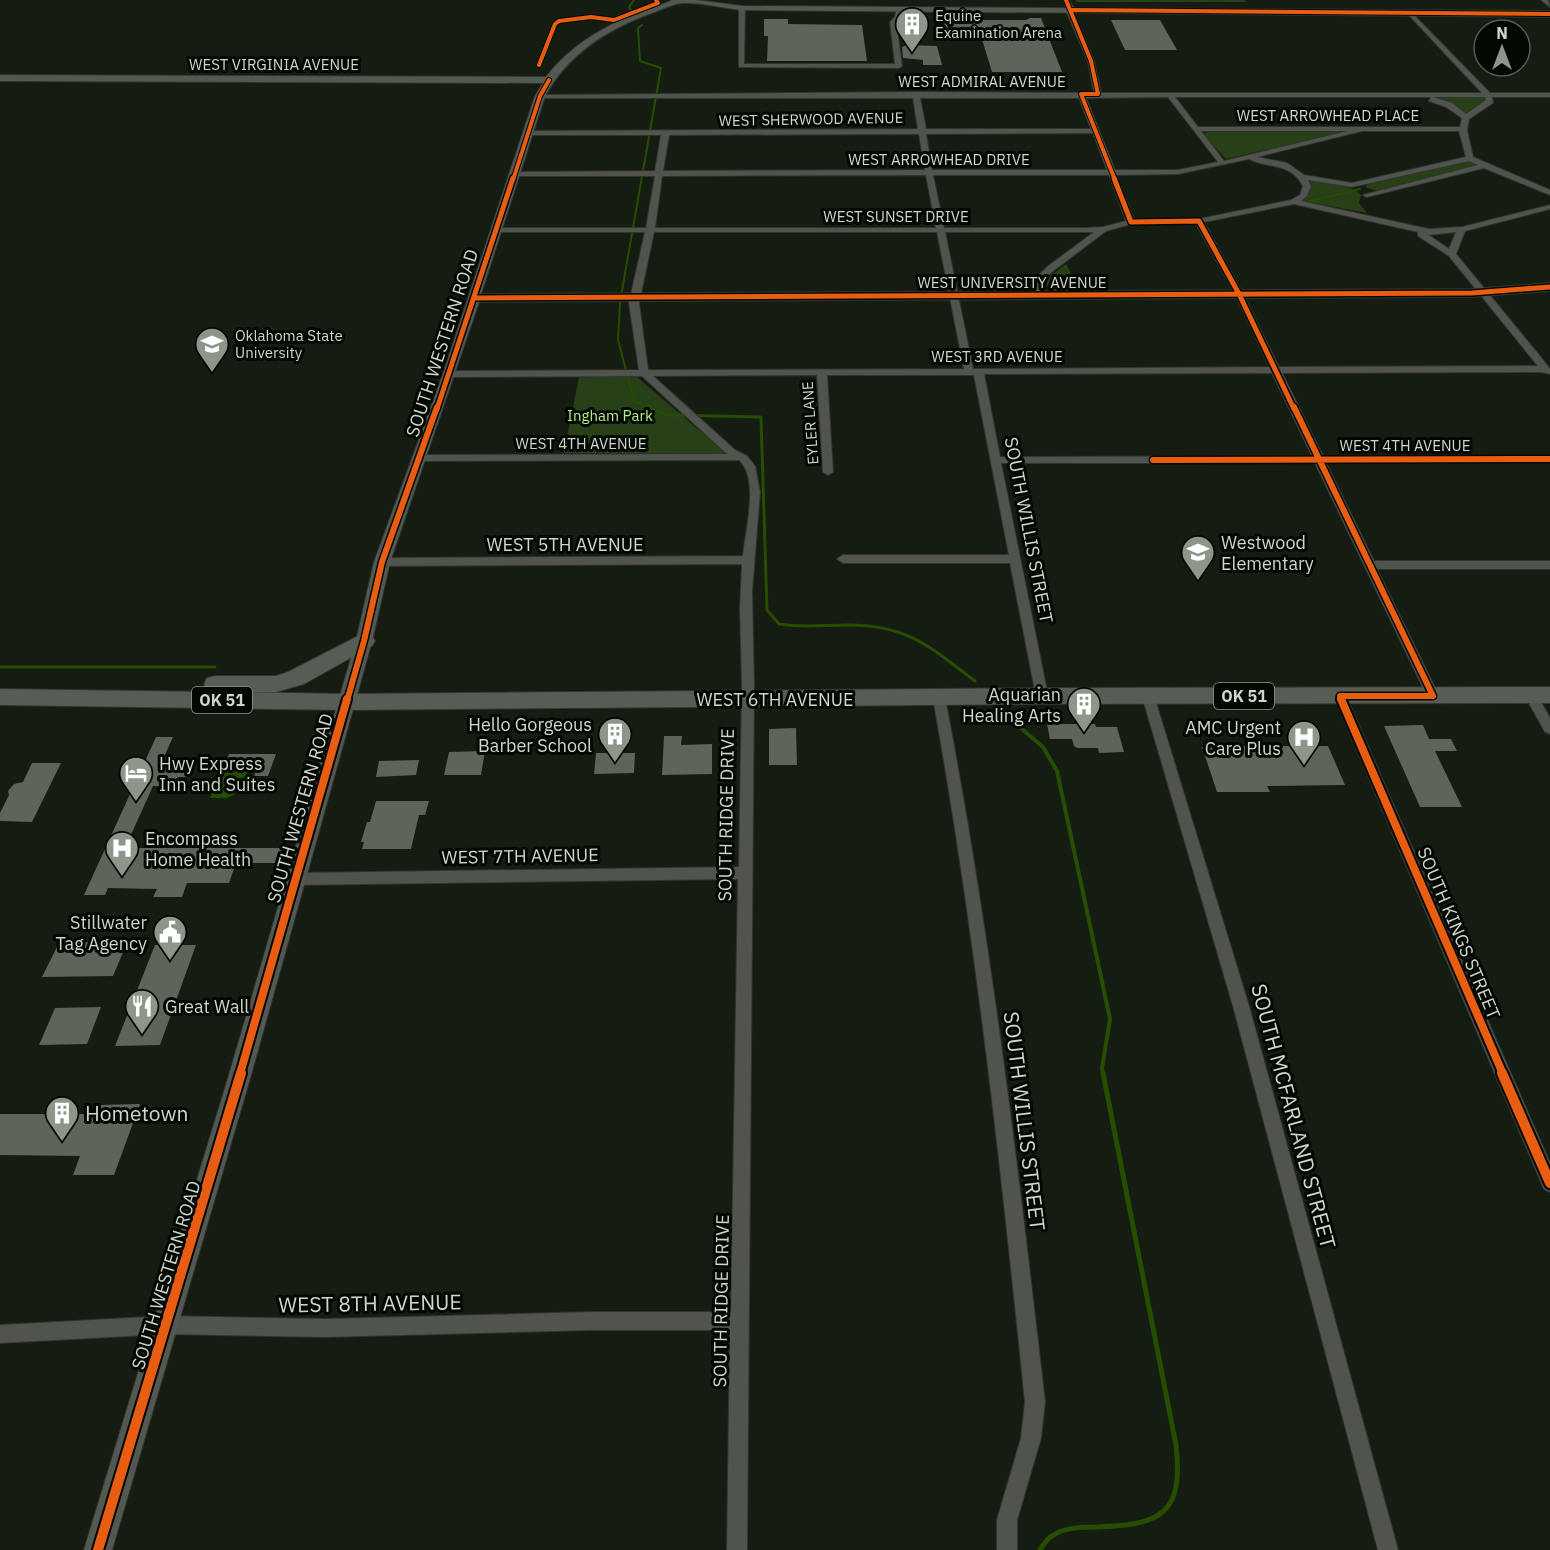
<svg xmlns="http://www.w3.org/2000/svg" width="1550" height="1550" viewBox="0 0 1550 1550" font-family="'IBM Plex Sans',sans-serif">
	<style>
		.green { fill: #274018 }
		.water { fill: #254e02 }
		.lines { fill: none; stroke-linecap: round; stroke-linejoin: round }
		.stream-far3 { stroke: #254e02; stroke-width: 2 }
		.stream-far2 { stroke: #254e02; stroke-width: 3 }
		.stream-far1 { stroke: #254e02; stroke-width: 4 }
		.stream { stroke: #254e02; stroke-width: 5 }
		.building { fill: #5d645a }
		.street-casing { stroke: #30352c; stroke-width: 2 }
		.secondary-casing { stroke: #30352c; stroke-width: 2 }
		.highway-casing { stroke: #30352c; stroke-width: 2 }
		.street { fill: #50534e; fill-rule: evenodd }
		.secondary { fill: #545852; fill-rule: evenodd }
		.highway { fill: #575d55; fill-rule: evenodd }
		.cycleway-far4-casing { stroke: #040803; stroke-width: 6 }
		.cycleway-far3-casing { stroke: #040803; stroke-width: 8 }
		.cycleway-far2-casing { stroke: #040803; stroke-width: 9 }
		.cycleway-far1-casing { stroke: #040803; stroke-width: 12 }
		.cycleway-casing { stroke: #040803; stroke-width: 14 }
		.cycleway-far4 { stroke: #e95d12; stroke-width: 4 }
		.cycleway-far3 { stroke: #e95d12; stroke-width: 5 }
		.cycleway-far2 { stroke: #e95d12; stroke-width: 6 }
		.cycleway-far1 { stroke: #e95d12; stroke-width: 8 }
		.cycleway { stroke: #e95d12; stroke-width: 10 }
		.labels { text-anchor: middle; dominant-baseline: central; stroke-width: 6; stroke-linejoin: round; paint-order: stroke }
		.far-poi-label { font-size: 15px; fill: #ced7ca; stroke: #040803; text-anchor: start }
		.far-street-label { font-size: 15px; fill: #ced7ca; stroke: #040803 }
		.far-park-label { font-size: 15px; fill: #b0f08b; stroke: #040803 }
		.shield { fill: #040803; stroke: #91998e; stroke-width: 1.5 }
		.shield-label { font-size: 16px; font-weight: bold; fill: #ced7ca }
		.street-label { font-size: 18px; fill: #ced7ca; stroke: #040803 }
		.poi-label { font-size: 18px; fill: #ced7ca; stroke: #040803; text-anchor: start }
		.near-poi-label { font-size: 21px; fill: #ced7ca; stroke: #040803; text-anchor: start }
		.near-street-label { font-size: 21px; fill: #ced7ca; stroke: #040803 }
	</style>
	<rect width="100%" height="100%" fill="#151c11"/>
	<path class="green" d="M 1075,0 L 1245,0 L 1246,2 L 1077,2 Z
		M 1488,95 L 1491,98 L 1465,117 L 1449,105 L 1427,97 Z
		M 1209,131 L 1339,132 L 1344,132 L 1226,159 L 1202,135 Z
		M 1465,160 L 1473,161 L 1477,166 L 1376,191 L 1365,187 L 1367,184 Z
		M 1307,180 C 1323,184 1349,182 1361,195 L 1359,203 L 1367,213 L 1303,201 L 1301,199 Z
		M 1066,264 L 1080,290 L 1049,290 L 1045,280 Z
		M 579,377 L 637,377 L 727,454 L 564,453 Z"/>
	<path class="water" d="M 227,771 L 248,771 L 244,780 L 240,781 L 234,795 L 227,798 L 210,798 L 219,774 Z"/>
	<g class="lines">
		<path class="stream-far3" d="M 631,11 L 629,7 L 634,0
			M 642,25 L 638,28 L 640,61 L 661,68 L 620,302 L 618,340 L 634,401 L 652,409
			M 1302,203 L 1360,189"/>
		<path class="stream-far2" d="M 648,407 L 666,415 L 761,417 L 767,610 L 779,624 C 802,628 825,625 848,625 C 908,625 930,647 975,681
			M 0,667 L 215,667"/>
		<path class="stream-far1" d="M 1009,718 L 1043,747 L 1057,771 L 1110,1019 L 1102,1068 L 1103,1074"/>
		<path class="stream" d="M 1040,1550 C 1043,1545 1047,1539 1052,1536 C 1065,1527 1082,1527 1097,1527 C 1161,1525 1184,1514 1176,1445 L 1103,1073"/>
	</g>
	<path class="building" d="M 1030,18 L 1041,18 L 1062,72 L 992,72 L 981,36 L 944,36 L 940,20 L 1026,20 Z
		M 764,19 L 788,19 L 788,24 L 862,25 L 867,61 L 767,61 L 768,36 L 764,36 Z
		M 1111,20 L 1160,20 L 1177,50 L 1125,50 Z
		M 907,45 L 937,46 L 942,65 L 923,65 L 923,60 L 903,58 L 902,47 Z
		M 1047,724 L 1095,724 L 1096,727 L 1117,727 L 1124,752 L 1099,753 L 1098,748 L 1077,748 L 1074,746 L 1072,739 L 1050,739 Z
		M 1423,725 L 1429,739 L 1451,739 L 1457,751 L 1435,751 L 1462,807 L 1420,807 L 1384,726 Z
		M 796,728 L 797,765 L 769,765 L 769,729 Z
		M 664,736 L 682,736 L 681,745 L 712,744 L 712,774 L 662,775 Z
		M 156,737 L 173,737 L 164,757 L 175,757 L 173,764 L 194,764 L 188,777 L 178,777 L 174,786 L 153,786 L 125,848 L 283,848 L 278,863 L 236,863 L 229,883 L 187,883 L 182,897 L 153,897 L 157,889 L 108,888 L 105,895 L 84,895 Z
		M 1253,746 L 1328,746 L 1345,785 L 1267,786 L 1270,792 L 1217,792 L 1202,747 Z
		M 485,751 L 481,775 L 444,775 L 449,752 Z
		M 596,753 L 635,753 L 634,773 L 594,774 Z
		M 229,754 L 276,754 L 268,776 L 254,776 L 257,768 L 224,768 Z
		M 419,760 L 416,775 L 376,777 L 379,761 Z
		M 32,763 L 61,763 L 32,822 L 0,821 L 0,813 L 9,795 L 8,791 L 14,784 L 23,782 Z
		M 376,801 L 429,801 L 425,815 L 419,815 L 411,849 L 362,849 L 364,842 L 361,842 L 367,822 L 370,822 Z
		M 59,943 L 94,942 L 127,943 L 113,976 L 42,977 Z
		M 155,945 L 196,945 L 160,1045 L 115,1046 Z
		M 101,1007 L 87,1044 L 39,1045 L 55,1008 Z
		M 140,1104 L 114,1175 L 73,1175 L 80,1156 L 0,1155 L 0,1114 L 96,1114 L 100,1105 Z"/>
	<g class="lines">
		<defs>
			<path id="street" d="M 1063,0 L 1069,0 L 1075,10 L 1073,13 L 1094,61 L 1101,93 L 1482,93 L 1407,13 L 1409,10 L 1490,93 L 1550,93 L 1550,97 L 1492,97 L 1493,103 L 1469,119 L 1467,130 L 1473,157 L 1550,190 L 1550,195 L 1484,168 L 1367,197 L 1363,195 L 1478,165 L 1469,161 L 1352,187 L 1308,180 L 1311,186 L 1307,196 L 1301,201 L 1429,229 L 1462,227 L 1550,205 L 1550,209 L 1465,231 L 1456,254 L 1539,355 L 1550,369 L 1550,374 L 1542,372 L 1282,373 L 1323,456 L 1550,456 L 1550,462 L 1326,463 L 1374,561 L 1550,561 L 1550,569 L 1377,569 L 1439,696 L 1433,701 L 1427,696 L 1315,463 L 1001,463 L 1048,696 L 1042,701 L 1036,696 L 1010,563 L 843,563 L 837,559 L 843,555 L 1009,555 L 974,375 L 827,375 L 833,472 L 828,475 L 823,472 L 817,375 L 653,376 L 735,450 L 747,456 L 755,466 L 760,492 L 752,592 L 754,686 L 747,1550 L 727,1550 L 730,1330 L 591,1330 L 325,1337 L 166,1334 L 0,1343 L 0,1325 L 166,1316 L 325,1319 L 591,1312 L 731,1312 L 738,879 L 296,885 L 291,883 L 289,879 L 291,875 L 296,873 L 739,867 L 742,686 L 740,608 L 742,564 L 382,566 L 376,562 L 382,558 L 743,556 C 745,531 760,479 739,460 L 420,461 L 415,458 L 420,455 L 727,454 L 642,376 L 449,377 L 444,374 L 449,371 L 639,370 L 629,303 L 645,232 L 495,232 L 491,230 L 495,228 L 646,228 L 655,176 L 514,176 L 510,174 L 514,172 L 655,171 L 661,135 L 527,135 L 523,133 L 527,131 L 918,129 L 913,98 L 540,98 L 538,97 L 538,95 L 916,92 L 1094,93 L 1088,61 L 1067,13 L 1069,10 ZM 1168,97 L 1218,162 L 1178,170 L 1115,170 L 1086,98 ZM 1175,97 L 1431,97 L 1429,101 L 1446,107 L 1462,118 L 1460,127 L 1198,127 ZM 1433,97 L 1485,97 L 1486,100 L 1466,114 L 1452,103 ZM 920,98 L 1079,98 L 1091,129 L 926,129 ZM 1201,131 L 1348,131 L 1224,161 ZM 1362,131 L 1459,131 L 1466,157 L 1352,183 L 1304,175 L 1287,163 L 1257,157 ZM 1093,133 L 1107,170 L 932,170 L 926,134 ZM 919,134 L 925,170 L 663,171 L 669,135 ZM 1249,159 C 1269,169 1290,162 1303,186 L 1300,195 L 1291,200 L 1199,219 L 1134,219 L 1116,175 L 1178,174 ZM 926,175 L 936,228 L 655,228 L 662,176 ZM 933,175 L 1109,175 L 1126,221 L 1103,227 L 1085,228 L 944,228 ZM 1294,204 L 1418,232 L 1418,236 L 1449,256 L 1538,366 L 1279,367 L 1243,294 L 1204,222 ZM 1131,224 L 1196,224 L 1235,294 L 1270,367 L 973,369 L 945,232 L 1094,232 L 1047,267 L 1035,279 L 1036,295 L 1040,298 L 1044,295 L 1042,281 L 1053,271 L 1106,231 ZM 654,232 L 937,232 L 964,369 L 648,370 L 639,303 ZM 1456,232 L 1449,249 L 1427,234 L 1429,235 ZM 1272,373 L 1312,456 L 1000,457 L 984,374 Z
				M 1541,0 L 1548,0 L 1550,7 Z
				M 742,6 L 745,8 L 744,64 L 895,64 L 890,22 L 895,17 L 897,7 L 901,7 L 901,17 L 896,22 L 902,66 L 899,68 L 739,67 L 739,8 Z
				M 1148,691 L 1154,696 L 1249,1006 L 1398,1550 L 1378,1550 L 1233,1006 L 1142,696 Z
				M 1340,691 L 1346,696 L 1550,1163 L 1550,1192 L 1544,1189 L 1334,696 Z
				M 1531,691 L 1536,693 L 1550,718 L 1550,734 L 1545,732 L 1525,696 Z
				M 939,693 L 945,698 C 990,931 1018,1167 1045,1402 L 1041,1438 L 1017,1520 L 1017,1550 L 997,1550 L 997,1520 L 1021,1438 L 1025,1402 C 1001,1167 975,931 933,698 Z"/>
			<path id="secondary" d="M 672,0 L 696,0 L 742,6 L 1550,11 L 1550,17 L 742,10 C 723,8 701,2 682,3 C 672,4 661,10 652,13 C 607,29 568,54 545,96 L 481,294 L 1472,289 L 1550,283 L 1550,291 L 1472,297 L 479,302 L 390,562 L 372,641 L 251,1075 L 112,1550 L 84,1550 L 229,1075 L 356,641 L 374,562 L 443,374 L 535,96 L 543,83 L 0,81 L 0,75 L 546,77 C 570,46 602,27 638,13 C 648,8 664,5 672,0 Z"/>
			<path id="highway" d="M 364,633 L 372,636 L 375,641 L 372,646 L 304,684 L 276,692 L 245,692 L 346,694 L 1042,688 L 1550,687 L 1550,703 L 1042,704 L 346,710 L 0,705 L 0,689 L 213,692 L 207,690 L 204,684 L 207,678 L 215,676 L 276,676 L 288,672 Z"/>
		</defs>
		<use href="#street" class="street-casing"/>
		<use href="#secondary" class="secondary-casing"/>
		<use href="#highway" class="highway-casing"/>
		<use href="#street" class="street"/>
		<use href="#secondary" class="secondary"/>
		<use href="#highway" class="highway"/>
		<defs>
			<path id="cycleway-far4" d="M 1066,0 L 1091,61 L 1098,94 L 1081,94 L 1115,180
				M 1072,10 L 1550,14
				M 539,65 L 555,24 L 559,21 L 591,17 L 614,20 L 658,3 L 656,0
				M 513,180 L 540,96 L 549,80"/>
			<path id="cycleway-far3" d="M 1114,178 L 1131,222 L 1199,221 L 1239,294 L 1294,409
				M 474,298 L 1472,293 L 1550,287
				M 437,409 L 513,178"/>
			<path id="cycleway-far2" d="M 1294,407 L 1433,696 L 1340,696 L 1342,701
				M 1153,460 L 1550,459
				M 347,701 L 364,641 L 382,562 L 437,407"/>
			<path id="cycleway-far1" d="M 1341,699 L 1503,1074
				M 240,1074 L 347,699"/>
			<path id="cycleway" d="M 1502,1073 L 1550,1183
				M 98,1550 L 241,1073"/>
		</defs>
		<use href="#cycleway-far4" class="cycleway-far4-casing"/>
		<use href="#cycleway-far3" class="cycleway-far3-casing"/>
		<use href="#cycleway-far2" class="cycleway-far2-casing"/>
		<use href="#cycleway-far1" class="cycleway-far1-casing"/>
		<use href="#cycleway" class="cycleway-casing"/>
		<use href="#cycleway-far4" class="cycleway-far4"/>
		<use href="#cycleway-far3" class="cycleway-far3"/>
		<use href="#cycleway-far2" class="cycleway-far2"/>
		<use href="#cycleway-far1" class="cycleway-far1"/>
		<use href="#cycleway" class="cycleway"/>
	</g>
	<defs>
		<symbol id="building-pin" viewBox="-11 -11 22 30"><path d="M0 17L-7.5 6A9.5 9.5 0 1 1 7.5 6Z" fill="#8d9689" stroke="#040803"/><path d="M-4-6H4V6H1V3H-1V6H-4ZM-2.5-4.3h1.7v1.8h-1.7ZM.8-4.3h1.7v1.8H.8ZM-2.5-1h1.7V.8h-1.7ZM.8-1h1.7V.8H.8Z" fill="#fff"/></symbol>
		<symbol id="university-pin" viewBox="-11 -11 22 30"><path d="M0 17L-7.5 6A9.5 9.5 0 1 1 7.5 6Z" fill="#8d9689" stroke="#040803"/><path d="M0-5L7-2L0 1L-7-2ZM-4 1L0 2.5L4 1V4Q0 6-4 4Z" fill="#fff"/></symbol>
		<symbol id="school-pin" viewBox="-11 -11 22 30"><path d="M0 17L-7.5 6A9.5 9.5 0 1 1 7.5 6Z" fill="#8d9689" stroke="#040803"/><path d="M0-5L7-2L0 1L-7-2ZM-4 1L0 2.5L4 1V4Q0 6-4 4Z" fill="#fff"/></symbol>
		<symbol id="hospital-pin" viewBox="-11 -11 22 30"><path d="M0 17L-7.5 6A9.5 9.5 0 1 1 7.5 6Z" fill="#8d9689" stroke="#040803"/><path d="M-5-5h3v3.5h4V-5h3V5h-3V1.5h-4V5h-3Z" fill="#fff"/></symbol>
		<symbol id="hotel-pin" viewBox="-11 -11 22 30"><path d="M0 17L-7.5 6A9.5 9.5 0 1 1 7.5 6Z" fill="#8d9689" stroke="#040803"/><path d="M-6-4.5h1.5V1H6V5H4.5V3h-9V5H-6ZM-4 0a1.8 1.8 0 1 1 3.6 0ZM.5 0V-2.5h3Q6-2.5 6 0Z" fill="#fff"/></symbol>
		<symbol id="civic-pin" viewBox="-11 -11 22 30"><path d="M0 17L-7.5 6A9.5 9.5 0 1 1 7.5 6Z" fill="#8d9689" stroke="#040803"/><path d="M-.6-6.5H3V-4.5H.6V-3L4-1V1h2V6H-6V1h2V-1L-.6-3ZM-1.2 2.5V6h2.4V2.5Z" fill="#fff"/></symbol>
		<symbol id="restaurant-pin" viewBox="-11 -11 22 30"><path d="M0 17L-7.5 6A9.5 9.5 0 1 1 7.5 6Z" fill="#8d9689" stroke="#040803"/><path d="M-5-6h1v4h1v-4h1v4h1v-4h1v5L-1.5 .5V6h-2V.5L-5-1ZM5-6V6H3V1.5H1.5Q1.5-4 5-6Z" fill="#fff"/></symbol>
	</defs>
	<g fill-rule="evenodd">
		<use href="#building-pin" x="893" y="5" width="38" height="52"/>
		<use href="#university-pin" x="193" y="325" width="38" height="52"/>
		<use href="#school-pin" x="1179" y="533" width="38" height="52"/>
		<use href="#building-pin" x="1065" y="685" width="38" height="52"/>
		<use href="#building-pin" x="596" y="715" width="38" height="52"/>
		<use href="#hospital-pin" x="1285" y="718" width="38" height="52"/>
		<use href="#hotel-pin" x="117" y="754" width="38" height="52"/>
		<use href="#hospital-pin" x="103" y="829" width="38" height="52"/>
		<use href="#civic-pin" x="151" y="913" width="38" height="52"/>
		<use href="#restaurant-pin" x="123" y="987" width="38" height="52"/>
		<use href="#building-pin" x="43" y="1094" width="38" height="52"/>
	</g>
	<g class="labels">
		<g class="far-poi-label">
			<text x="935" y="15">Equine<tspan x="935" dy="17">Examination Arena</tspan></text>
			<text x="235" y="335">Oklahoma State<tspan x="235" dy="17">University</tspan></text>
		</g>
		<g class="far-street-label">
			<text x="274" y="64">WEST VIRGINIA AVENUE</text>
			<text x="982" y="81">WEST ADMIRAL AVENUE</text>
			<text x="1328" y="115">WEST ARROWHEAD PLACE</text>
			<text transform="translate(811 119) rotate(-1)">WEST SHERWOOD AVENUE</text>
			<text x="939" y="159">WEST ARROWHEAD DRIVE</text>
			<text x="896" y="216">WEST SUNSET DRIVE</text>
			<text x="1012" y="282">WEST UNIVERSITY AVENUE</text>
			<text x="997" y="356">WEST 3RD AVENUE</text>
			<text transform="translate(810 423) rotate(-94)">EYLER LANE</text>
			<text x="581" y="443">WEST 4TH AVENUE</text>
			<text x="1405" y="445">WEST 4TH AVENUE</text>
		</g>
		<g class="far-park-label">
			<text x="610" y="415">Ingham Park</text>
		</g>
		<g class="shield">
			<rect x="1214" y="683" width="60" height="26" rx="4.5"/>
			<rect x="192" y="687" width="60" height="26" rx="4.5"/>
		</g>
		<g class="shield-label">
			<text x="1244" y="696">OK 51</text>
			<text x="222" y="700">OK 51</text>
		</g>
		<g class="street-label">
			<text transform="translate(442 343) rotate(-72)">SOUTH WESTERN ROAD</text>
			<text transform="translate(1029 530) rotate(79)">SOUTH WILLIS STREET</text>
			<text x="565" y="544">WEST 5TH AVENUE</text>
			<text x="775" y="699">WEST 6TH AVENUE</text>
			<text transform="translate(300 808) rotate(-74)">SOUTH WESTERN ROAD</text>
			<text transform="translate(726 815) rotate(-89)">SOUTH RIDGE DRIVE</text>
			<text transform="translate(520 856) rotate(-1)">WEST 7TH AVENUE</text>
			<text transform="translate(1459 933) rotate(67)">SOUTH KINGS STREET</text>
			<text transform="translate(166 1275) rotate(-73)">SOUTH WESTERN ROAD</text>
			<text transform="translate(721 1301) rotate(-89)">SOUTH RIDGE DRIVE</text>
		</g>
		<g class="poi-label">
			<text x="1221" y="542">Westwood<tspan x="1221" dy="21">Elementary</tspan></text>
			<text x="1061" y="694" text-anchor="end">Aquarian<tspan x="1061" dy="21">Healing Arts</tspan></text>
			<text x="592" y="724" text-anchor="end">Hello Gorgeous<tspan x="592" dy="21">Barber School</tspan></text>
			<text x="1281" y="727" text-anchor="end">AMC Urgent<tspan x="1281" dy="21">Care Plus</tspan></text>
			<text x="159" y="763">Hwy Express<tspan x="159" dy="21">Inn and Suites</tspan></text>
			<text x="145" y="838">Encompass<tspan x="145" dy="21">Home Health</tspan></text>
			<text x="147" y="922" text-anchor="end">Stillwater<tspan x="147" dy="21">Tag Agency</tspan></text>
			<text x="165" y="1006">Great Wall</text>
		</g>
		<g class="near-poi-label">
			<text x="85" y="1113">Hometown</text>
		</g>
		<g class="near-street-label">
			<text transform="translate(1294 1116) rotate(75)">SOUTH MCFARLAND STREET</text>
			<text transform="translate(1025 1121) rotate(83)">SOUTH WILLIS STREET</text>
			<text transform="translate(370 1303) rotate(-1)">WEST 8TH AVENUE</text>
		</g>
	</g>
	<g transform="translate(1502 48)"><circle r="28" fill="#040803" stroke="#555b53" stroke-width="1.5"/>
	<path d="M0-4.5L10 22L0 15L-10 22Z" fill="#8d9689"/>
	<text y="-9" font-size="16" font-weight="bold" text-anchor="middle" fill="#ced7ca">N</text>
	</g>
</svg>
